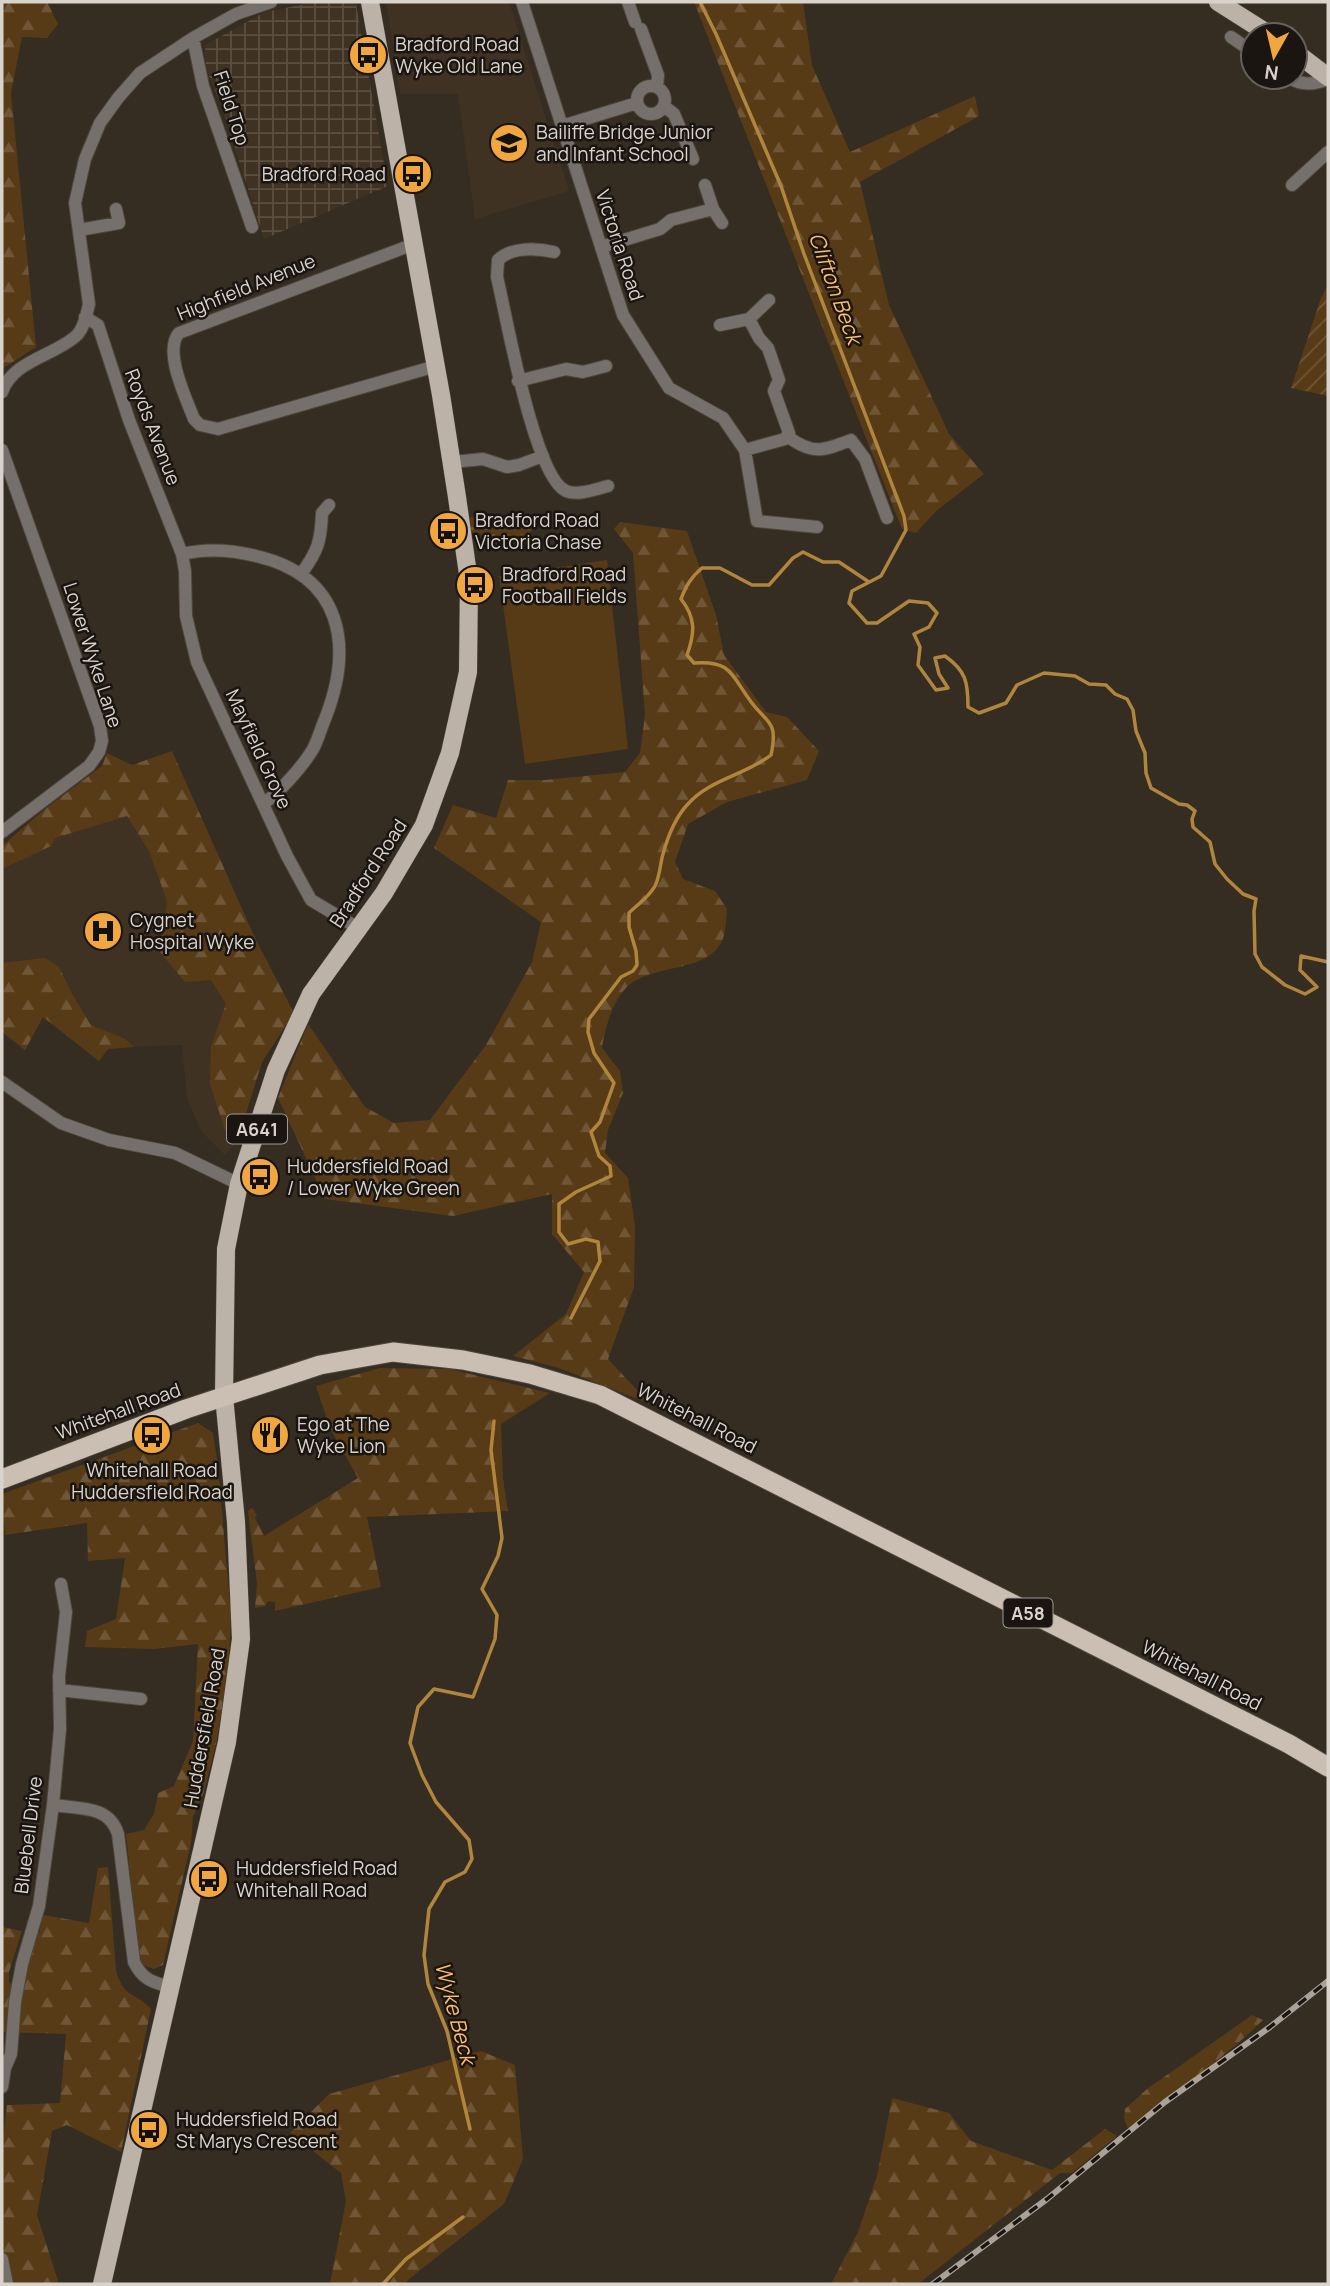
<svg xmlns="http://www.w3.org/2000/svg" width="1330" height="2286" viewBox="0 0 1330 2286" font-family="Manrope,sans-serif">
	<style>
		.built { fill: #403223 }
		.industrial { fill: url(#industrial-grid) }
		.grass { fill: url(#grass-dots) }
		.forest { fill: url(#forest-firs) }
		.garden { fill: url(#garden-furrows) }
		.pitch { fill: #573b16 }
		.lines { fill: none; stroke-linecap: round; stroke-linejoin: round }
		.stream { stroke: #b0853d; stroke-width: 3.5 }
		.minor-casing { stroke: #4f473d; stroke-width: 14 }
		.primary-casing { stroke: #4f473d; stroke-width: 19 }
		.trunk-casing { stroke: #4f473d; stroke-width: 21 }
		.minor { stroke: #75706b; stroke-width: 12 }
		.primary { stroke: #bcb2a7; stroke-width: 18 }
		.trunk { stroke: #cabfb2; stroke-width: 19 }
		.rail-casing { stroke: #a9a29a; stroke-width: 6 }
		.rail { stroke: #1a1511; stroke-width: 3.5; stroke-dasharray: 10; stroke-linecap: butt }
		.labels { text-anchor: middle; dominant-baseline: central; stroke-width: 5; stroke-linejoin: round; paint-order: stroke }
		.shield { fill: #1a1511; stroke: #a09a94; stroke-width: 2 }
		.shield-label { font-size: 18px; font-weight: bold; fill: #d9d3cc }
		.poi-label { font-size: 19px; fill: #d9d3cc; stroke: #1a1511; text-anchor: start }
		.street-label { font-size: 19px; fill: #d9d3cc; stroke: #1a1511 }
		.water-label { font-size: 21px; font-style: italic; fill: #fcbc6e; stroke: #1a1511 }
	</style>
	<defs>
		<pattern id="industrial-grid" width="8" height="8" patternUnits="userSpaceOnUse" patternTransform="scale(1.75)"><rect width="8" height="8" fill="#403223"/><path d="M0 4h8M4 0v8" fill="none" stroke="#5b4f42"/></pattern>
		<pattern id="grass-dots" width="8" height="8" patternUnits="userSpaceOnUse" patternTransform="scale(1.75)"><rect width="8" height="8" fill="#573b16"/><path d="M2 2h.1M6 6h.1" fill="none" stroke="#6f5637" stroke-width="1.8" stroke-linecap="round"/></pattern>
		<pattern id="forest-firs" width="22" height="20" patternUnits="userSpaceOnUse" patternTransform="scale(1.75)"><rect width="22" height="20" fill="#573b16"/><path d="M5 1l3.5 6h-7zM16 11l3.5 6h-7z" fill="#6f5637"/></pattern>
		<pattern id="garden-furrows" width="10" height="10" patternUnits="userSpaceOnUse" patternTransform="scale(1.75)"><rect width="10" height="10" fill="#573b16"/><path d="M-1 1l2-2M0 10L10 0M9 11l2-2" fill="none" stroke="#6f5637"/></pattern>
	</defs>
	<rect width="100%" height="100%" fill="#352c22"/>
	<path class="built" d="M 386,2 L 509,2 L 569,191 L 475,219 L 458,94 L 400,94 Z
		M 130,767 L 262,1062 L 237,1142 L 225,1155 L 201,1131 L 187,1098 L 182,1045 L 108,1048 L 99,1061 L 43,1017 L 25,1050 L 2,1032 L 2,846 L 45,809 Z"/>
	<path class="industrial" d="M 315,2 L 352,2 L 356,4 L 388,186 L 264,239 L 223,110 L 206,68 L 205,45 L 265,12 Z"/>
	<path class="grass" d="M 470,517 L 532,529 L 528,545 L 471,532 Z"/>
	<path class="forest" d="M 2,2 L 47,2 L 58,24 L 47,38 L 22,37 L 11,93 L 36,347 L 2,369 Z
		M 694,2 L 803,2 L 812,65 L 850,152 L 975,96 L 979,116 L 860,182 L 889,305 L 949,434 L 984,474 L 936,511 L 916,533 L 902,529 Z
		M 620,522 L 687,531 L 716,615 L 724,655 L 766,712 L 787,717 L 819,751 L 807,780 L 727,802 L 688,824 L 675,862 L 683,879 L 715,891 L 727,909 C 726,918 726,933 722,941 C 706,974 650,963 626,988 C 612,1002 605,1029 602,1048 L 620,1071 L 623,1093 L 608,1130 L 605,1153 L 628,1178 L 635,1226 L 634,1287 L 608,1359 L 650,1404 L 559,1368 L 513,1356 L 566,1314 L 584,1272 L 552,1234 L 552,1194 L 453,1216 L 325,1199 L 278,1098 L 308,1024 L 365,1107 L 394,1123 L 430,1120 L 486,1045 L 532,962 L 541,922 L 434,848 L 453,805 L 496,818 L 508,780 L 545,780 L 625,772 L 640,753 L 645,715 L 633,553 L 614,529 Z
		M 172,751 L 255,938 L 294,1013 L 262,1062 L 237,1142 L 225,1130 L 210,1084 L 211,1047 L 226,1004 L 211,980 L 185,982 L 160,952 L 167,901 L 149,851 L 127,816 L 55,838 L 51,846 L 2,869 L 2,846 L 45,809 L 102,766 L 107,753 L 132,765 Z
		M 45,958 L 59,967 L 72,994 L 91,1025 L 125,1039 L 134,1047 L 108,1049 L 99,1061 L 43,1017 L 25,1050 L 2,1032 L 2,963 Z
		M 380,1368 L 449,1369 L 550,1393 L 501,1424 L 503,1479 L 508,1511 L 367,1517 L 381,1587 L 275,1611 L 275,1602 L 268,1601 L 265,1606 L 255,1608 L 257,1583 L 248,1511 L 252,1508 L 257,1515 L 255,1518 L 264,1536 L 358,1478 L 330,1428 L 316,1386 Z
		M 198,1423 L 213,1433 L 218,1466 L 231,1616 L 228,1674 L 216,1744 L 204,1792 L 193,1817 L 191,1843 L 163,1965 L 154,1969 L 142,1965 L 139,1957 L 126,1834 L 144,1830 L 154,1814 L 158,1793 L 174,1786 L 193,1741 L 198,1644 L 154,1649 L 85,1647 L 87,1631 L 116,1619 L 125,1558 L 88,1561 L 87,1523 L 5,1535 L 2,1494 Z
		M 108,1867 L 116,1971 C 125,2000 135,1991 151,2009 L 121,2152 L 67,2125 L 52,2131 L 37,2215 L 59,2284 L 11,2284 L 2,2272 L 2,2145 L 7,2105 L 60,2103 L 66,2034 L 2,2032 L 2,1927 L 22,1931 L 9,1972 L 9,1982 L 15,1988 L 34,1935 L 39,1933 L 43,1915 L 89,1923 L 98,1868 Z
		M 1252,2015 L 1263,2020 C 1222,2061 1173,2092 1128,2129 L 1124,2118 L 1125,2109 L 1147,2089 Z
		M 481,2051 L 515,2065 L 523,2159 L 504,2204 L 409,2279 L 405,2284 L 330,2284 L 346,2201 L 341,2173 L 290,2133 L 329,2094 Z
		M 892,2098 L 949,2113 L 971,2141 L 1052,2170 L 1105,2129 L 1117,2136 L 1072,2173 L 1060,2173 L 918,2284 L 831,2284 L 858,2232 L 877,2176 Z"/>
	<path class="garden" d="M 1328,285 L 1328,396 L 1291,388 L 1321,298 Z"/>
	<path class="pitch" d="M 607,560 L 628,749 L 525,764 L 499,576 Z"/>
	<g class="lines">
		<path class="stream" d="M 700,2 L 716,34 L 781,186 L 804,254 L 904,516 L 906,530 L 881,576 L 852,591 L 849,603 L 867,623 L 877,623 L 909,601 L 928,603 L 937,613 L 929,627 L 914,634 L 920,647 L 918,665 L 936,690 L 948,688 L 939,674 L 935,658 L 945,656 C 966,671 968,682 968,707 L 979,713 L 1006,703 L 1017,685 L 1044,673 L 1075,676 L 1089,684 L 1106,685 L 1115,694 L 1127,699 L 1133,710 L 1136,731 L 1145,753 L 1146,773 L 1151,788 L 1179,804 L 1187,805 L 1195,811 L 1192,819 L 1193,827 L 1210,842 L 1215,864 L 1227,879 L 1243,894 L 1256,899 L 1254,911 L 1255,954 L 1262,967 L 1285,985 L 1305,994 L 1317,987 L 1300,970 L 1301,956 L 1328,962
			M 571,1318 L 600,1261 L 598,1242 L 586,1239 L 568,1244 L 559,1232 L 559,1204 L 576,1192 L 611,1176 L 610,1166 L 599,1156 L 591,1132 L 600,1122 L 614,1083 L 594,1053 L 588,1032 L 589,1019 L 621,977 L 633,971 L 637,965 L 636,951 L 629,927 L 629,913 C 638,904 649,897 655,886 C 660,876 660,864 663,854 C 668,836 675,818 687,805 C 709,779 746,775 771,755 C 779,719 766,724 749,699 C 731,674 730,660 694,663 L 687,655 C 695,633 696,618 681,599 C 686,586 691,577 702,568 L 720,568 L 752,585 L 769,585 L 793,558 L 803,552 L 823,562 L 839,562 L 869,582
			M 470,2129 L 447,2031 L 428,1984 L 424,1955 L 429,1909 L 445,1882 L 465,1872 L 472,1859 L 469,1840 L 436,1802 L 422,1775 L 410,1743 L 418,1707 L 434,1689 L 473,1697 L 495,1639 L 497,1615 L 482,1589 L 498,1556 L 502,1538 L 491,1450 L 494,1421
			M 383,2284 L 406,2259 L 463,2217"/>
		<defs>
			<path id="minor" d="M 522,2 L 623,315 L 669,388 L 723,418 L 745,450 L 757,521 L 817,527
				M 628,2 L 635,22
				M 641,29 L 658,75 L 657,87
				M 1231,37 L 1253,52
				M 193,38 L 203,86 L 252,227
				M 1288,77 C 1301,86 1314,85 1328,79
				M637 100a14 14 0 1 1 28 0a14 14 0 1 1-28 0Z
				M 664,106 L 674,114 L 693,159
				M 562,126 L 637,103
				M 705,185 L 713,209 L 722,223
				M 1292,185 L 1328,152
				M 79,230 L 119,223 L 116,209
				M 414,244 L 179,333 C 163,351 186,398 194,419 L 200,425 L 218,429 L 436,366
				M 601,247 L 660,229 L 671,220 L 713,209
				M 554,252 C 536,248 511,247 498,260 L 497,277 C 506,314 534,477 566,491 C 578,496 596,489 608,486
				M 85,317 L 98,325 L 129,420 L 182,554 L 185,571 L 186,616 L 197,662 L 287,856 L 311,900 L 358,928
				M 720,325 L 749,319 L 769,300
				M 518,381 L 566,369 L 583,372 L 606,366
				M 2,392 C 13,360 55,356 77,335 C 84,328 87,313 89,304 L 75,203 L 85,159 L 100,123 L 118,98 L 140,73 L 193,38 L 236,14 L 271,2
				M 787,436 C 812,455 823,451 851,440 L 865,459 L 887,518
				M 2,450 L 100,726 L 102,741 L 99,752 L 89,766 L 2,832
				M 745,450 L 785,439 L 789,433 L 774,391 L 779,380 L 768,348 L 759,338 L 749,319
				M 452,462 L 483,459 L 507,467 L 519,465 L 543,456
				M 182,554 C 207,548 232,550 256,556 C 342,576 354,645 325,719 C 321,728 318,740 313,749 C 303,766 279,793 263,804
				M 301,574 C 318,551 321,541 322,513 L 329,505
				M 2,1082 L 61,1123 L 109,1140 L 175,1153 L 239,1184
				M 59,1690 L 141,1699
				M 53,1805 C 79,1809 109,1805 118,1834 L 134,1962 C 142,1979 153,1983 171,1987
				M 2,2087 L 5,2068 L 11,2054 L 15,2002 L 22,1964 L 39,1906 L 53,1805 L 60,1729 L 59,1676 L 66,1612 L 61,1584
				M 2,2259 L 7,2284"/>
			<path id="primary" d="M 1218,2 L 1270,35
				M 1295,52 L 1328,77
				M 102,2284 L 227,1742 L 241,1639 L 236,1522 L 224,1396 L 226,1249 L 239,1184 L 276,1070 L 311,994 L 384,893 L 424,825 L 450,753 L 468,672 L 469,581 L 457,497 L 441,395 L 370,2"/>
			<path id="trunk" d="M 2,1479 L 186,1409 L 320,1365 L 393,1352 L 463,1360 L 530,1374 L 600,1395 L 1289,1744 L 1328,1767"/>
		</defs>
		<use href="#minor" class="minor-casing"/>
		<use href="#primary" class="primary-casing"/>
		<use href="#trunk" class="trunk-casing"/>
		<use href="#minor" class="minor"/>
		<use href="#primary" class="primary"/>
		<use href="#trunk" class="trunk"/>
		<defs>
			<path id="rail" d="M 933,2284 L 1047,2199 L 1165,2102 L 1270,2027 L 1328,1981"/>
		</defs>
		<use href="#rail" class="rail-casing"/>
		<use href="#rail" class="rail"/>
	</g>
	<defs>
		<symbol id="bus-disc" viewBox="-11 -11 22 22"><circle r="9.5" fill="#f1a640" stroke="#1a1511"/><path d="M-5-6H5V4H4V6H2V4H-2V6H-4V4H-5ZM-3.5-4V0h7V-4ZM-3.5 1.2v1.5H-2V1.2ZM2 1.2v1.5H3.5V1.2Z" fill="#111"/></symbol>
		<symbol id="school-disc" viewBox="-11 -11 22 22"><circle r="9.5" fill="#f1a640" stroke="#1a1511"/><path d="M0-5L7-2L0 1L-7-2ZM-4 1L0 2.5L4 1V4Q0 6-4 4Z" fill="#111"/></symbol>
		<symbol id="hospital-disc" viewBox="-11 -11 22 22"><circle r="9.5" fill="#f1a640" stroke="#1a1511"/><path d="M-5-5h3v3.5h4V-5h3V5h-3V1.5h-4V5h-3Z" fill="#111"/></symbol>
		<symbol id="restaurant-disc" viewBox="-11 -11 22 22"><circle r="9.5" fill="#f1a640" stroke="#1a1511"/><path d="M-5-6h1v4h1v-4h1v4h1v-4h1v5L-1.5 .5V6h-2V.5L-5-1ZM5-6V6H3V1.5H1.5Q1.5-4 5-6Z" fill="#111"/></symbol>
	</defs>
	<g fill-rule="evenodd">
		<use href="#bus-disc" x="346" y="33" width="44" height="44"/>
		<use href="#school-disc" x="487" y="121" width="44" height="44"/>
		<use href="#bus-disc" x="391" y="152" width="44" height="44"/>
		<use href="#bus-disc" x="426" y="509" width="44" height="44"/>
		<use href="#bus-disc" x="453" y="563" width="44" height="44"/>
		<use href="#hospital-disc" x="81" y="909" width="44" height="44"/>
		<use href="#bus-disc" x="238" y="1155" width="44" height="44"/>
		<use href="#bus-disc" x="130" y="1413" width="44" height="44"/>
		<use href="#restaurant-disc" x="248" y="1413" width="44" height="44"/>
		<use href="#bus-disc" x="187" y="1857" width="44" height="44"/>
		<use href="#bus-disc" x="127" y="2108" width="44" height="44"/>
	</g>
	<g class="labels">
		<g class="shield">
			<rect x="227" y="1114.5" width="60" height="29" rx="5"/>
			<rect x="1003.5" y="1598.5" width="49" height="29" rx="5"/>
		</g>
		<g class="shield-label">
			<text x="257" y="1129">A641</text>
			<text x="1028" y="1613">A58</text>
		</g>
		<g class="poi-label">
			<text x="395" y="44">Bradford Road<tspan x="395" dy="22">Wyke Old Lane</tspan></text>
			<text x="536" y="132">Bailiffe Bridge Junior<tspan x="536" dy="22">and Infant School</tspan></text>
			<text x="386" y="174" text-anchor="end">Bradford Road</text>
			<text x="475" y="520">Bradford Road<tspan x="475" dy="22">Victoria Chase</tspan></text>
			<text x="502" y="574">Bradford Road<tspan x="502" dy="22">Football Fields</tspan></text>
			<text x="130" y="920">Cygnet<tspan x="130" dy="22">Hospital Wyke</tspan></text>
			<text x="287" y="1166">Huddersfield Road<tspan x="287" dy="22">/ Lower Wyke Green</tspan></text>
			<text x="297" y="1424">Ego at The<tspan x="297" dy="22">Wyke Lion</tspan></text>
			<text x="152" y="1470" text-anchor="middle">Whitehall Road<tspan x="152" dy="22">Huddersfield Road</tspan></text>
			<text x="236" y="1868">Huddersfield Road<tspan x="236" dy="22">Whitehall Road</tspan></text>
			<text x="176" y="2119">Huddersfield Road<tspan x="176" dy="22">St Marys Crescent</tspan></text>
		</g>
		<g class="street-label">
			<text transform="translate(232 108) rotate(72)">Field Top</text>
			<text transform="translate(620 245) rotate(72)">Victoria Road</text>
			<text transform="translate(246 287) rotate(-22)">Highfield Avenue</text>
			<text transform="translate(153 427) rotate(69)">Royds Avenue</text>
			<text transform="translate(93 655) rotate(72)">Lower Wyke Lane</text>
			<text transform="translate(259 749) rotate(65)">Mayfield Grove</text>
			<text transform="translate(368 873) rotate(-57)">Bradford Road</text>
			<text transform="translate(118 1411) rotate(-20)">Whitehall Road</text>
			<text transform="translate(697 1418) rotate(27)">Whitehall Road</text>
			<text transform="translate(1202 1675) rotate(27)">Whitehall Road</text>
			<text transform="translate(204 1728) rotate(-80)">Huddersfield Road</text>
			<text transform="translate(28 1835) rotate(-83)">Bluebell Drive</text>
		</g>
		<g class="water-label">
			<text transform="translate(836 288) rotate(70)">Clifton Beck</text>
			<text transform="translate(456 2013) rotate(75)">Wyke Beck</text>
		</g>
	</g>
	<rect width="1330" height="2286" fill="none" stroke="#d9d3cc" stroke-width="7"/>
	<g transform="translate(1274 56) rotate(188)"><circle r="33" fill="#1a1511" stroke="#66615c" stroke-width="2"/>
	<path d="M0-5L12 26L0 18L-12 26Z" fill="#f1a640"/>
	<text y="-10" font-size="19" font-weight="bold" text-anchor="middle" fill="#d9d3cc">N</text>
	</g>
</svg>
